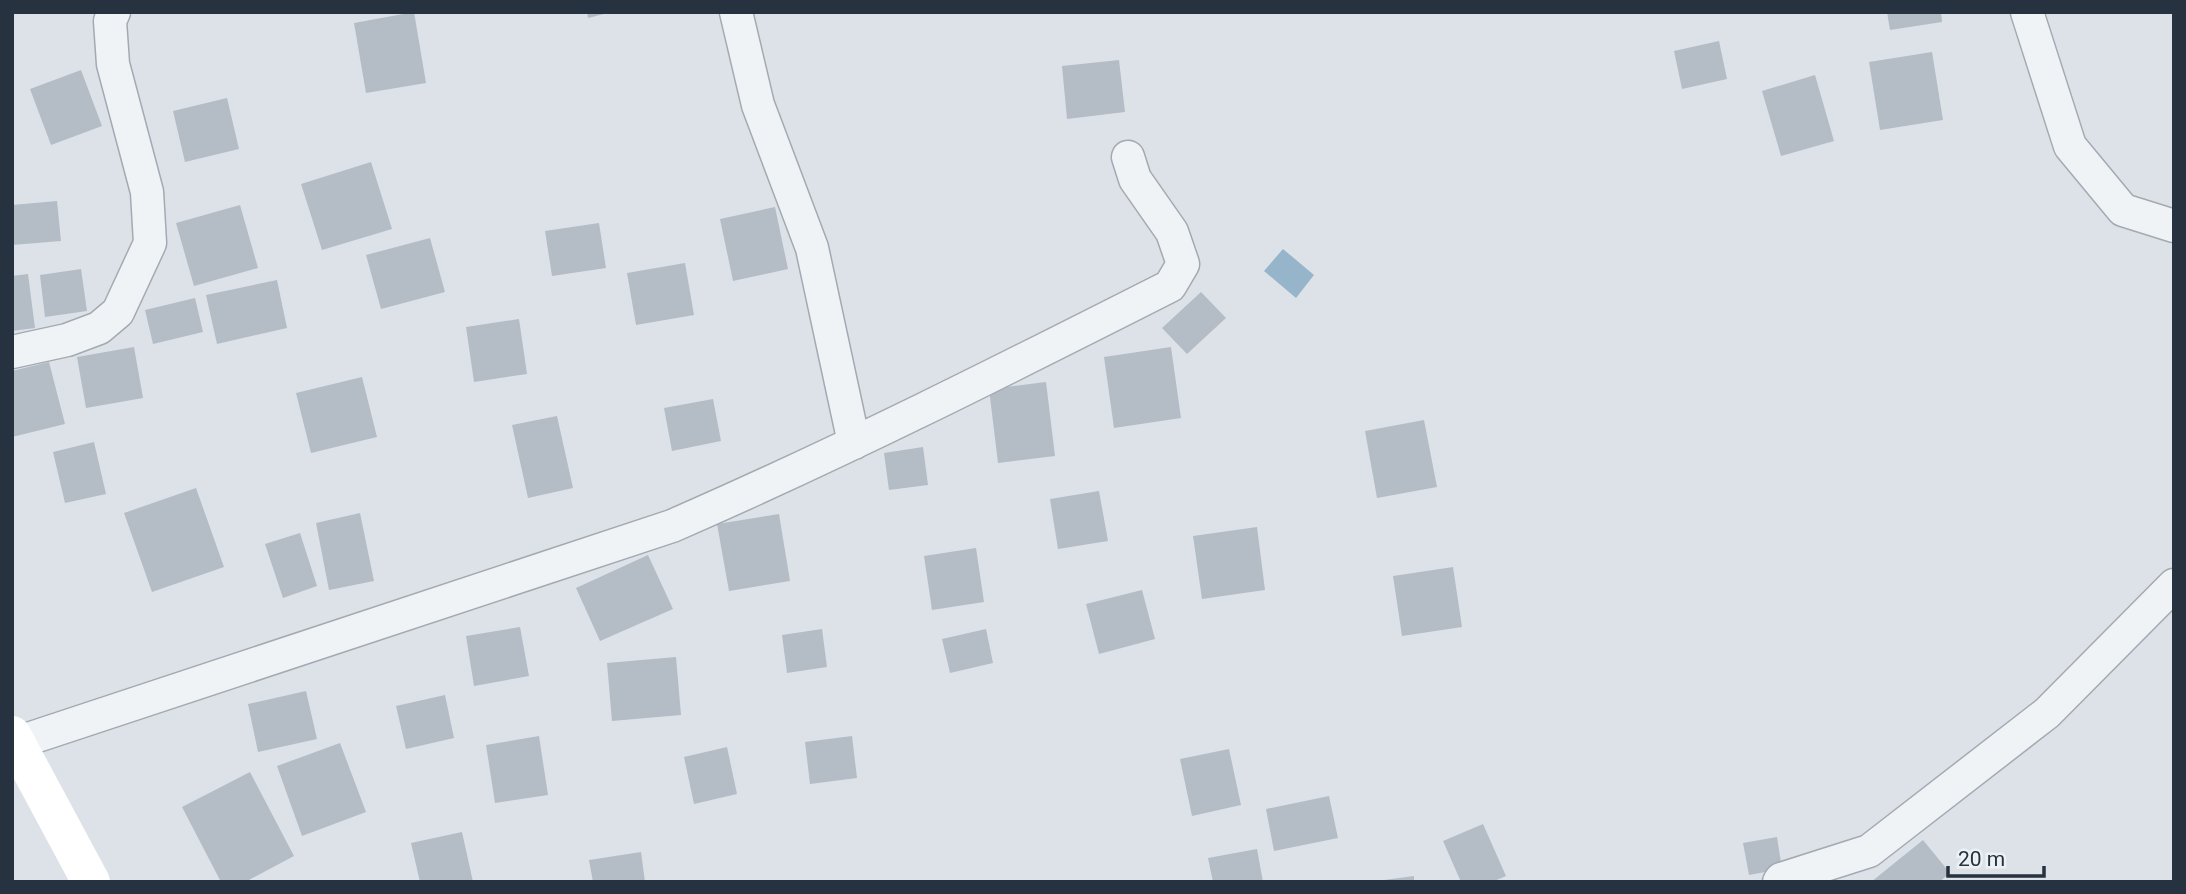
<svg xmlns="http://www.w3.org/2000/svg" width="2186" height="894" viewBox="0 0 2186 894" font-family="Roboto,sans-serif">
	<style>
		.water { fill: #96b4ca }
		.building { fill: #b4bcc5 }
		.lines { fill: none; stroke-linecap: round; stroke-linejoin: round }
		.street-casing { stroke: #a2aab2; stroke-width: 35 }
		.street { stroke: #f0f3f6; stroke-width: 32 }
		.secondary { stroke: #fff; stroke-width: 38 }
	</style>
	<rect width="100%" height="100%" fill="#dde2e8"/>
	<path class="water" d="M 1283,249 L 1314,275 L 1296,298 L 1264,271 Z"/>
	<path class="building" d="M 414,12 L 426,83 L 366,93 L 354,23 Z
		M 587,12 L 608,12 L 608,13 L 588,18 Z
		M 1887,12 L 1941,12 L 1942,22 L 1890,30 Z
		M 1719,41 L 1727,79 L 1682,89 L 1674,51 Z
		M 1932,52 L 1943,120 L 1880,130 L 1869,62 Z
		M 1119,60 L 1125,112 L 1067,119 L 1062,66 Z
		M 81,70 L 102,126 L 51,145 L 30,89 Z
		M 1815,75 L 1834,141 L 1781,156 L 1762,91 Z
		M 227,98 L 239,149 L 185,162 L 173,111 Z
		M 371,162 L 392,229 L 322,250 L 301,184 Z
		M 57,201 L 61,241 L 12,245 L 12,205 Z
		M 240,205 L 258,268 L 194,286 L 176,223 Z
		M 775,207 L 788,269 L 733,281 L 720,219 Z
		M 599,223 L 606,268 L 552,276 L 545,231 Z
		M 430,238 L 445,292 L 381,309 L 366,255 Z
		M 685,263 L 694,315 L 636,325 L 627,273 Z
		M 81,269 L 87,311 L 45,317 L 40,275 Z
		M 28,274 L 35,328 L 12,331 L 12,276 Z
		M 277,280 L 287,328 L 217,344 L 206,295 Z
		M 1201,292 L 1226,318 L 1187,354 L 1162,328 Z
		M 195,298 L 203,332 L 153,344 L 145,310 Z
		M 519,319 L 527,374 L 474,382 L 466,327 Z
		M 134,347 L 143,398 L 86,408 L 77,357 Z
		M 1171,347 L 1181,418 L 1114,428 L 1104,357 Z
		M 49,362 L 65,424 L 12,437 L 12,371 Z
		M 362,377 L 377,437 L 311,453 L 296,393 Z
		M 1046,382 L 1055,456 L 998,463 L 989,389 Z
		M 713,399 L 721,441 L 672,451 L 664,408 Z
		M 557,416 L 573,488 L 528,498 L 512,425 Z
		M 1424,420 L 1437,487 L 1377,498 L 1365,431 Z
		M 94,442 L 106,494 L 65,503 L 53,452 Z
		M 923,447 L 928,485 L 889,490 L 884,453 Z
		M 196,488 L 224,567 L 152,592 L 124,513 Z
		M 1099,491 L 1108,541 L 1058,549 L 1050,499 Z
		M 360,513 L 374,581 L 329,590 L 316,523 Z
		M 779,514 L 790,581 L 729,591 L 717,524 Z
		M 1257,527 L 1265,590 L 1202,599 L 1193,536 Z
		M 300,533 L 317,586 L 283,598 L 265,544 Z
		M 976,548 L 984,602 L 932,610 L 924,556 Z
		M 648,555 L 673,609 L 600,641 L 576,588 Z
		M 1453,567 L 1462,627 L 1402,636 L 1393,576 Z
		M 1142,590 L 1155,639 L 1099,654 L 1086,604 Z
		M 520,627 L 529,676 L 474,686 L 466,636 Z
		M 822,629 L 827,667 L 787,673 L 782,635 Z
		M 986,629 L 993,663 L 950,673 L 942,639 Z
		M 676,657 L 681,715 L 612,721 L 607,663 Z
		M 306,691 L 317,739 L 258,752 L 248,704 Z
		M 445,695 L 454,738 L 406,749 L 396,706 Z
		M 539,736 L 548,795 L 495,803 L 486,745 Z
		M 852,736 L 857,778 L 810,784 L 805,742 Z
		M 340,743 L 366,812 L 302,836 L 277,766 Z
		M 727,747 L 737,794 L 694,804 L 684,757 Z
		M 1229,749 L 1241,805 L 1192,816 L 1180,759 Z
		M 250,772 L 294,856 L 245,882 L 221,882 L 182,807 Z
		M 1329,796 L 1338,838 L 1274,851 L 1266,809 Z
		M 1483,824 L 1506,876 L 1492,882 L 1461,882 L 1443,841 Z
		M 462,832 L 473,882 L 420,882 L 411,843 Z
		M 1777,837 L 1782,869 L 1749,875 L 1743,843 Z
		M 1923,840 L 1950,873 L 1939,882 L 1871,882 Z
		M 1257,849 L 1263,882 L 1213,882 L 1208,858 Z
		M 641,852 L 645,882 L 593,882 L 589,860 Z
		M 1414,876 L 1414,882 L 1384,882 L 1384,880 Z"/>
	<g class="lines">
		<defs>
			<path id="street" d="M 736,12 L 758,105 L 812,248 L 854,443
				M 2027,12 L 2070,146 L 2123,210 L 2174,226
				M 12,352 L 67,340 L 99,328 L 118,312 L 150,243 L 147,192 L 113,64 L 110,21 L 114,12
				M 16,743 L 672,526 C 842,452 1006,369 1170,286 L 1183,264 L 1172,232 L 1135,179 L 1128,157
				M 1779,882 L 1781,879 L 1869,851 L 2047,713 L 2174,585"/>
		</defs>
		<use href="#street" class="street-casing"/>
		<use href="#street" class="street"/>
		<path class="secondary" d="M 12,735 L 91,882"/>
	</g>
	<rect width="2186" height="894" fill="none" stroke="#26323f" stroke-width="28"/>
	<path d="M1948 866v10h96v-10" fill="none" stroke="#26323f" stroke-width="3.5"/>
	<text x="1958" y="866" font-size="21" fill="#26323f" stroke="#ecf1f5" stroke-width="5" paint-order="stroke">20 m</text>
</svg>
